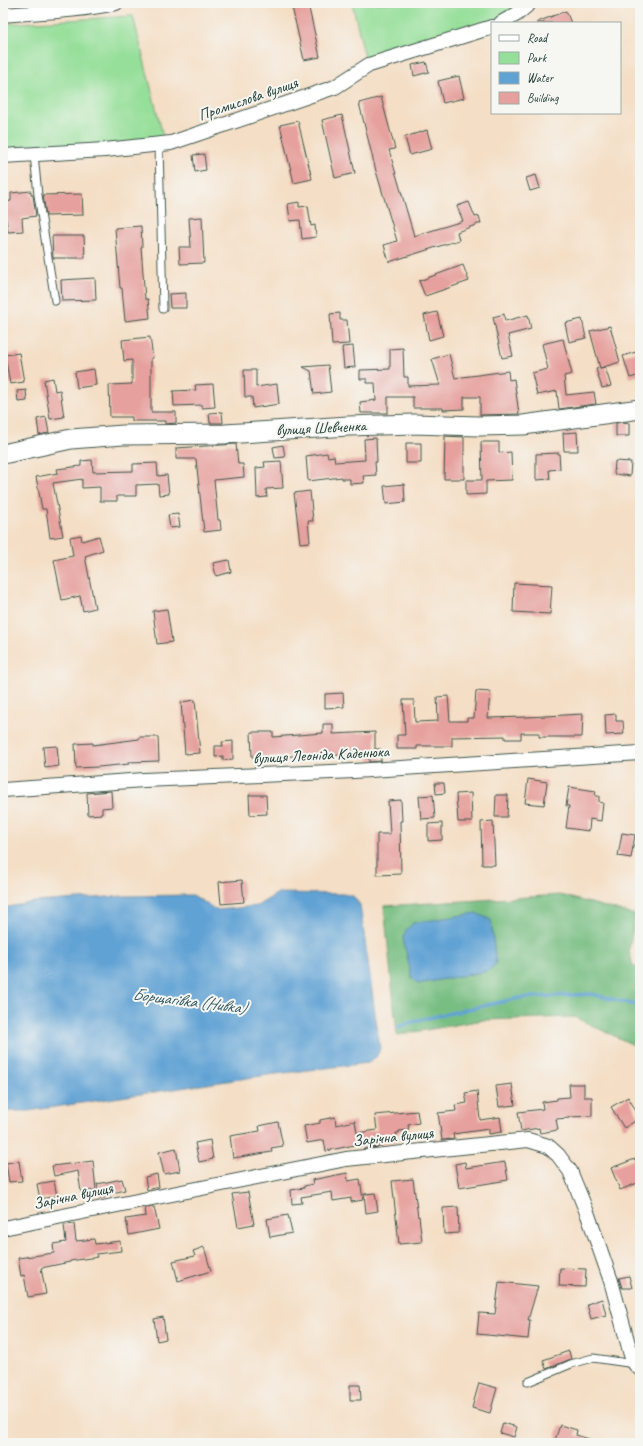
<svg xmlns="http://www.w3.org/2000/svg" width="643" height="1446" viewBox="0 0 643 1446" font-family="Caveat,sans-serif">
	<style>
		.industrial { fill: #cfc0bb }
		.green { fill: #96df9a; stroke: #5a8e67 }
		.forest { fill: #78be82; stroke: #4c7e5b }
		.water { fill: #61a2d4; stroke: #407084 }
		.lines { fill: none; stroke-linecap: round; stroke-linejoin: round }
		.stream { stroke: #61a2d4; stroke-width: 3.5 }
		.building { fill: #e6a09d }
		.lane-casing { stroke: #3f554a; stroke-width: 9 }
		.street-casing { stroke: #3f554a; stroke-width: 16 }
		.secondary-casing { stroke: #3f554a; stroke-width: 21 }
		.lane { stroke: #fff; stroke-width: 7 }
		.street { stroke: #fff; stroke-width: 14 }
		.secondary { stroke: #fff; stroke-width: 19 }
		.labels { text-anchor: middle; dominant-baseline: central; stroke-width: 4; stroke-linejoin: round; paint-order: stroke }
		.street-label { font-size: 16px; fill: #1f3d34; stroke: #f6f6f2 }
		.water-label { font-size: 17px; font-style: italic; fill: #335b64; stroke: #f6f6f2 }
	</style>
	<rect width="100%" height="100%" fill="#f6f6f2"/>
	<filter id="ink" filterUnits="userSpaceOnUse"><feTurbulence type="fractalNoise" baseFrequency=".025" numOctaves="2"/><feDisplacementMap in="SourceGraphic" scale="8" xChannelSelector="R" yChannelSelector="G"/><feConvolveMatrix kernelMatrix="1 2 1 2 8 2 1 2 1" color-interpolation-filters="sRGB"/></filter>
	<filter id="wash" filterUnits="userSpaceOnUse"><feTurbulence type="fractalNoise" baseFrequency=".012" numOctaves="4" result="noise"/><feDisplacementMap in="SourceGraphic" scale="16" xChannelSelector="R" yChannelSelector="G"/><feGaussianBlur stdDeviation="0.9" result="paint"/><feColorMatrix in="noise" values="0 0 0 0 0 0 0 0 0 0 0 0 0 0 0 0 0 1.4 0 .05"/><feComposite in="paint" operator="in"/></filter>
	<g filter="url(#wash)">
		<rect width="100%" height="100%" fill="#f4dec5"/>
		<path class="industrial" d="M 3,3 L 49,3 L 3,6 Z"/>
		<path class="green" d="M 352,3 L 526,3 L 493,23 L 366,62 Z
			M 133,16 L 164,140 L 3,152 L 3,24 Z"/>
		<path class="forest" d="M 560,895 L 635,915 L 629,950 L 633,966 L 640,969 L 640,1048 L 574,1017 L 483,1020 L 397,1035 L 384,906 Z"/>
		<path class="water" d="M 278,893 L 343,894 L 353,896 L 360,905 L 380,1048 C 378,1056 375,1059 368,1063 L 267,1075 L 28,1111 L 3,1111 L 3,908 L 34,902 L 123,896 L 193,895 L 216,910 L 257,906 Z
			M 476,913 L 491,920 L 496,964 L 488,971 L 418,984 L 412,978 L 403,939 L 406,930 L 413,923 Z"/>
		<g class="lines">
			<path class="stream" d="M 398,1027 L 419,1020 L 519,998 L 591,994 L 640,1006"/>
		</g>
		<g id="blocks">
			<path class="building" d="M 308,4 L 320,57 L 304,60 L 292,7 Z
				M 566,11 L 571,23 L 537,23 L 537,22 Z
				M 426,62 L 429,72 L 414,76 L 412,65 Z
				M 459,76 L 464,98 L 443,103 L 438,81 Z
				M 381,97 L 395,149 L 389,150 L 414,236 L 463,221 L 457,206 L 469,202 L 475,217 L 479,216 L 481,223 L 457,232 L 459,240 L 389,262 L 384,245 L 397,241 L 376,171 L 359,103 Z
				M 342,115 L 355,173 L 335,178 L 322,120 Z
				M 298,121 L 312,179 L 294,183 L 280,125 Z
				M 427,130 L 432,149 L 410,155 L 405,137 Z
				M 204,154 L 206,170 L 195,172 L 193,155 Z
				M 536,175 L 540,188 L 530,191 L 526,178 Z
				M 31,191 L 31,195 L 33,195 L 36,216 L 22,218 L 23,231 L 8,232 L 6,219 L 3,220 L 3,202 L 11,201 L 11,193 Z
				M 82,194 L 83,215 L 46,216 L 43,195 Z
				M 299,202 L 299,207 L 308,206 L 311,226 L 315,225 L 316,237 L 302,239 L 300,220 L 290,221 L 288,204 Z
				M 202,217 L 204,263 L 180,264 L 179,247 L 191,247 L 189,218 Z
				M 141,226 L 142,247 L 141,247 L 145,299 L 148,299 L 150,318 L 125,321 L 122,288 L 120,288 L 115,228 Z
				M 52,236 L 84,236 L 85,258 L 53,258 Z
				M 463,265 L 469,281 L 425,296 L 419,281 Z
				M 95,278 L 96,300 L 62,301 L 61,280 Z
				M 186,293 L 186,308 L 170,308 L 169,294 Z
				M 437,312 L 443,336 L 429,340 L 424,315 Z
				M 340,313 L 340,320 L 347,320 L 349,344 L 332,345 L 330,314 Z
				M 504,314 L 505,321 L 528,315 L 531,329 L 508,335 L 513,356 L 502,358 L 493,317 Z
				M 582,319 L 586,338 L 569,342 L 565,323 Z
				M 610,326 L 620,362 L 600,368 L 590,331 Z
				M 150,337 L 153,358 L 151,358 L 151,412 L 176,412 L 176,423 L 165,424 L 165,421 L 132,421 L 132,417 L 110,417 L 109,385 L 132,384 L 132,360 L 124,361 L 122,340 Z
				M 563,339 L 572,374 L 564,376 L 566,395 L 594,392 L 596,404 L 559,409 L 557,391 L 537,395 L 532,373 L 548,369 L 542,344 Z
				M 353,346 L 355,367 L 344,368 L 342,347 Z
				M 403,348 L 404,377 L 408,377 L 408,386 L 440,385 L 432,359 L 449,354 L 455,378 L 508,371 L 509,380 L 514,379 L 519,414 L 480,415 L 480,397 L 464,397 L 464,409 L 443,410 L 443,408 L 413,408 L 413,397 L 388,397 L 388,413 L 361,413 L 360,402 L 376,400 L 375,383 L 367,383 L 367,379 L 360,379 L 360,370 L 390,369 L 390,349 Z
				M 636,352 L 640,367 L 640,375 L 630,378 L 623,356 Z
				M 19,353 L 24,382 L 10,384 L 5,355 Z
				M 328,365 L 331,392 L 314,394 L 311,371 L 303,367 Z
				M 605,367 L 611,386 L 602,388 L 596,369 Z
				M 94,369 L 96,385 L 77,388 L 75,372 Z
				M 244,370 L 256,370 L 256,387 L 277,384 L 279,404 L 253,408 L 252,397 L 245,397 Z
				M 53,378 L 55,391 L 60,390 L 64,417 L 50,419 L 44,380 Z
				M 213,384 L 215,407 L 202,408 L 202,405 L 174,406 L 173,391 L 196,390 L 195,385 Z
				M 26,390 L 27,401 L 18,402 L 17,391 Z
				M 222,412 L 223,423 L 210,423 L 209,413 Z
				M 46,417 L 49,433 L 39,435 L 37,419 Z
				M 623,422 L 629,423 L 629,436 L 616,436 L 616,423 Z
				M 577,432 L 578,451 L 564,451 L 563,433 Z
				M 445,436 L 464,437 L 464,479 L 444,479 Z
				M 376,438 L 377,462 L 375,462 L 376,475 L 363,476 L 364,483 L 350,484 L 350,479 L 342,479 L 342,477 L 308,481 L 306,456 L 327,453 L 328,457 L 334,456 L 335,462 L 365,460 L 364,439 Z
				M 481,442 L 499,442 L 499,453 L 511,452 L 512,480 L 486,481 L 486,494 L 466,495 L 466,480 L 482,480 Z
				M 406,443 L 421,443 L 421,463 L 406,463 Z
				M 236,444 L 238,464 L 243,464 L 244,477 L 214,480 L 218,520 L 220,520 L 221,530 L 204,532 L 196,459 L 176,459 L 176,448 Z
				M 283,445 L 285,457 L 275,458 L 273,447 Z
				M 559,453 L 560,469 L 549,470 L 550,479 L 536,480 L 536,454 Z
				M 92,460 L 93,472 L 133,471 L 133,464 L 157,463 L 158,476 L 167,475 L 169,494 L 159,495 L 158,484 L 136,485 L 136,496 L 117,496 L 117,501 L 100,501 L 100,487 L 82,488 L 82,479 L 53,483 L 63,536 L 50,538 L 46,509 L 42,509 L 36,477 L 58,473 L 57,469 L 81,466 L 81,461 Z
				M 281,461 L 283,488 L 266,489 L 267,497 L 257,498 L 256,468 L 265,467 L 264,462 Z
				M 615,461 L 631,462 L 630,476 L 614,474 Z
				M 404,484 L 405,502 L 386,504 L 384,486 Z
				M 310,491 L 313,521 L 308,521 L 310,542 L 300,543 L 294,493 Z
				M 178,514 L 180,527 L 170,528 L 168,515 Z
				M 81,535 L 82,541 L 99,536 L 103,550 L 85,556 L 95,608 L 83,611 L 80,596 L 62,600 L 54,560 L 73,556 L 70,537 Z
				M 229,560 L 231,572 L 216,576 L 213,563 Z
				M 514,583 L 552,585 L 550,614 L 513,612 Z
				M 167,609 L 172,642 L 157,644 L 153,611 Z
				M 476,691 L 490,692 L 488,718 L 527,717 L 583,714 L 582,737 L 539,737 L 539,733 L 521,733 L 521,739 L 505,739 L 505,736 L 452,737 L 452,746 L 417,746 L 417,749 L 397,749 L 397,735 L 405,735 L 403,700 L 414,700 L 415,722 L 438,721 L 437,697 L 448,696 L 450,721 L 467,721 L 467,718 L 474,718 Z
				M 343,693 L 344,707 L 325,708 L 325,694 Z
				M 195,700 L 200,753 L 185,754 L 181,702 Z
				M 616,714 L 616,721 L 623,721 L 624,734 L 606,735 L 605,715 Z
				M 323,724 L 333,724 L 333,734 L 375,732 L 375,749 L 381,749 L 381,761 L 369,762 L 369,752 L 340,753 L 340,755 L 252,757 L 251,732 L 273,732 L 273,737 L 323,733 Z
				M 139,737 L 158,737 L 159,761 L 128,762 L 129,764 L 98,767 L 76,768 L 75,744 L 93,743 L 93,745 L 139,739 Z
				M 233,741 L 233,759 L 223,760 L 223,756 L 215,757 L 215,746 L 223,746 L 222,742 Z
				M 57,746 L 59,766 L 45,768 L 43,747 Z
				M 528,779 L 547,782 L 544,805 L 525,803 Z
				M 435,783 L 444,783 L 445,793 L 436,794 Z
				M 569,787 L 596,791 L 595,796 L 599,796 L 599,802 L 603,803 L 601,821 L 590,819 L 589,831 L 566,828 L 569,806 L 566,806 Z
				M 111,791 L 112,807 L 102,808 L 102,814 L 88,815 L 87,793 Z
				M 471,793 L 472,822 L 458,822 L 456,794 Z
				M 249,795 L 266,795 L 267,814 L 250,815 Z
				M 433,795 L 435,818 L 421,819 L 419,796 Z
				M 496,795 L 508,795 L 507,817 L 495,817 Z
				M 401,800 L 402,821 L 400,821 L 401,874 L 377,875 L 377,834 L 390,834 L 388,801 Z
				M 493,821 L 495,865 L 482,865 L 481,822 Z
				M 442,823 L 442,840 L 428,841 L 428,824 Z
				M 622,833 L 635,835 L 631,858 L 618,856 Z
				M 242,880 L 244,902 L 221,904 L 219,882 Z
				M 512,1084 L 515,1105 L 499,1107 L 496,1086 Z
				M 569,1084 L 584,1084 L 584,1097 L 592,1097 L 592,1116 L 569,1117 L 569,1118 L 556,1119 L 558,1130 L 540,1133 L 539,1128 L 521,1131 L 518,1112 L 543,1109 L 542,1102 L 557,1100 L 557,1098 L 570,1097 Z
				M 477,1091 L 480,1120 L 500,1117 L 502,1132 L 489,1134 L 489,1129 L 453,1134 L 454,1139 L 442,1140 L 438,1113 L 456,1111 L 455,1105 L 467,1103 L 465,1093 Z
				M 628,1097 L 640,1118 L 624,1128 L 611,1107 Z
				M 417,1111 L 419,1123 L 408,1125 L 409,1130 L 399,1131 L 399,1133 L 396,1133 L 397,1141 L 378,1143 L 378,1147 L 365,1149 L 364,1143 L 326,1151 L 324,1140 L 307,1143 L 304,1126 L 320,1123 L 320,1120 L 335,1117 L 336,1125 L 355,1121 L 357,1133 L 377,1130 L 375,1115 Z
				M 278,1122 L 283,1146 L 271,1148 L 272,1152 L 233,1158 L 230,1136 L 260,1131 L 259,1126 Z
				M 210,1140 L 213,1159 L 199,1162 L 195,1143 Z
				M 176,1148 L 180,1171 L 164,1174 L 159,1152 Z
				M 635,1159 L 640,1173 L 640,1182 L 620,1190 L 611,1168 Z
				M 19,1161 L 22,1181 L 9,1182 L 6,1163 Z
				M 93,1161 L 96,1190 L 81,1192 L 78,1171 L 54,1176 L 52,1166 Z
				M 465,1162 L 466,1168 L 505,1162 L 508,1180 L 459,1188 L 455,1164 Z
				M 347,1173 L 348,1181 L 360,1179 L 363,1200 L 351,1202 L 351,1198 L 333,1201 L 332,1192 L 301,1197 L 302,1203 L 292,1204 L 291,1190 L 304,1188 L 304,1186 L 313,1184 L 312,1180 Z
				M 157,1174 L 159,1187 L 147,1190 L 145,1177 Z
				M 122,1179 L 125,1190 L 109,1194 L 109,1196 L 100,1198 L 97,1184 Z
				M 413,1179 L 418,1217 L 419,1216 L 422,1242 L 399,1244 L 392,1181 Z
				M 54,1181 L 57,1196 L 40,1199 L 37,1184 Z
				M 248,1192 L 254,1224 L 238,1227 L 232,1194 Z
				M 375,1193 L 378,1211 L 366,1213 L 364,1194 Z
				M 154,1207 L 159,1229 L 129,1235 L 126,1219 L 146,1216 L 145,1208 Z
				M 458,1207 L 459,1233 L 444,1234 L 443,1208 Z
				M 288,1215 L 292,1233 L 270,1237 L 267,1219 Z
				M 74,1224 L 76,1241 L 94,1239 L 95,1244 L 120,1241 L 121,1251 L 96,1254 L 97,1257 L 70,1261 L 70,1262 L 41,1268 L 46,1294 L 28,1297 L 24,1275 L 21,1276 L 18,1258 L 54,1253 L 53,1244 L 66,1242 L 64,1225 Z
				M 204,1247 L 211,1271 L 178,1281 L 173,1261 L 195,1256 L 193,1251 Z
				M 560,1268 L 586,1269 L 585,1287 L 559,1286 Z
				M 629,1276 L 632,1288 L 622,1288 L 619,1278 Z
				M 499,1282 L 538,1286 L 528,1320 L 530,1320 L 528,1339 L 477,1334 L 479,1313 L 495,1314 Z
				M 602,1299 L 606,1315 L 591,1319 L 587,1304 Z
				M 163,1317 L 166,1339 L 157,1341 L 154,1319 Z
				M 569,1351 L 571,1359 L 546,1369 L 543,1360 Z
				M 479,1383 L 497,1388 L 490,1413 L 472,1408 Z
				M 350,1385 L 360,1385 L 361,1400 L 350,1400 Z
				M 503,1423 L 517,1427 L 514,1437 L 500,1433 Z
				M 560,1425 L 577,1430 L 576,1435 L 596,1441 L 595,1443 L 554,1443 Z"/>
		</g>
	</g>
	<g filter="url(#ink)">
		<use href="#blocks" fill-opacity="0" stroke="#3f554a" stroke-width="1"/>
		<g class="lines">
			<defs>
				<path id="lane" d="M 159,146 L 163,309
					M 34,154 L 38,195 L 55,301
					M 528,1382 L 571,1364 L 593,1358 L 635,1364"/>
				<path id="street" d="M 3,15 C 40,12 79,11 116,3
					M 501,23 L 517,14 L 530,3
					M 3,156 L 105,150 L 171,143 L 335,87 L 369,65 L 492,27
					M 3,790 L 144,780 L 354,771 L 640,753
					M 3,1228 L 346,1159 L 528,1140 L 548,1146 L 558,1155 L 570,1171 L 588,1215 L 611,1281 L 631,1355 L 635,1364 L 640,1369"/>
				<path id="secondary" d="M 3,454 L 71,439 L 123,435 L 225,434 L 348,426 L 414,424 L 478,426 L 523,425 L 640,409"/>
			</defs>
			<use href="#lane" class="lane-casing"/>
			<use href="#street" class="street-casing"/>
			<use href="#secondary" class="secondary-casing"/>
			<use href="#lane" class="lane"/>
			<use href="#street" class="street"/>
			<use href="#secondary" class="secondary"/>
		</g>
	</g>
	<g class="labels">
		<g class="street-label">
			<text transform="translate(248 99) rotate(-19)">Промислова вулиця</text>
			<text transform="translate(321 428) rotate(-3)">вулиця Шевченка</text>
			<text transform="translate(321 755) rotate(-3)">вулиця Леоніда Каденюка</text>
			<text transform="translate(393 1137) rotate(-6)">Зарічна вулиця</text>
			<text transform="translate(73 1196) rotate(-12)">Зарічна вулиця</text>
		</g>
		<g class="water-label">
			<text transform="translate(189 1001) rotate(7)">Борщагівка (Нивка)</text>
		</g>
	</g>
	<rect width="643" height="1446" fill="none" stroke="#f6f6f2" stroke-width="16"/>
	<rect x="491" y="22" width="130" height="92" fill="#f6f6f2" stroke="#a0aca6"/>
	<rect x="499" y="35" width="20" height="6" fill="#ffffff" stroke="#a0aca6"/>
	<text x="527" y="42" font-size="12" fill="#1f3d34">Road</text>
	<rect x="499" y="52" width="20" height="12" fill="#96df9a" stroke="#a0aca6"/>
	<text x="527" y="62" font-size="12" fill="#1f3d34">Park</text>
	<rect x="499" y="72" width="20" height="12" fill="#61a2d4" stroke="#a0aca6"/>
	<text x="527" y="82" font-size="12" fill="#1f3d34">Water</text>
	<rect x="499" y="92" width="20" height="12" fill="#e6a09d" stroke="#a0aca6"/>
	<text x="527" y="102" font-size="12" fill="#1f3d34">Building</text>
</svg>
